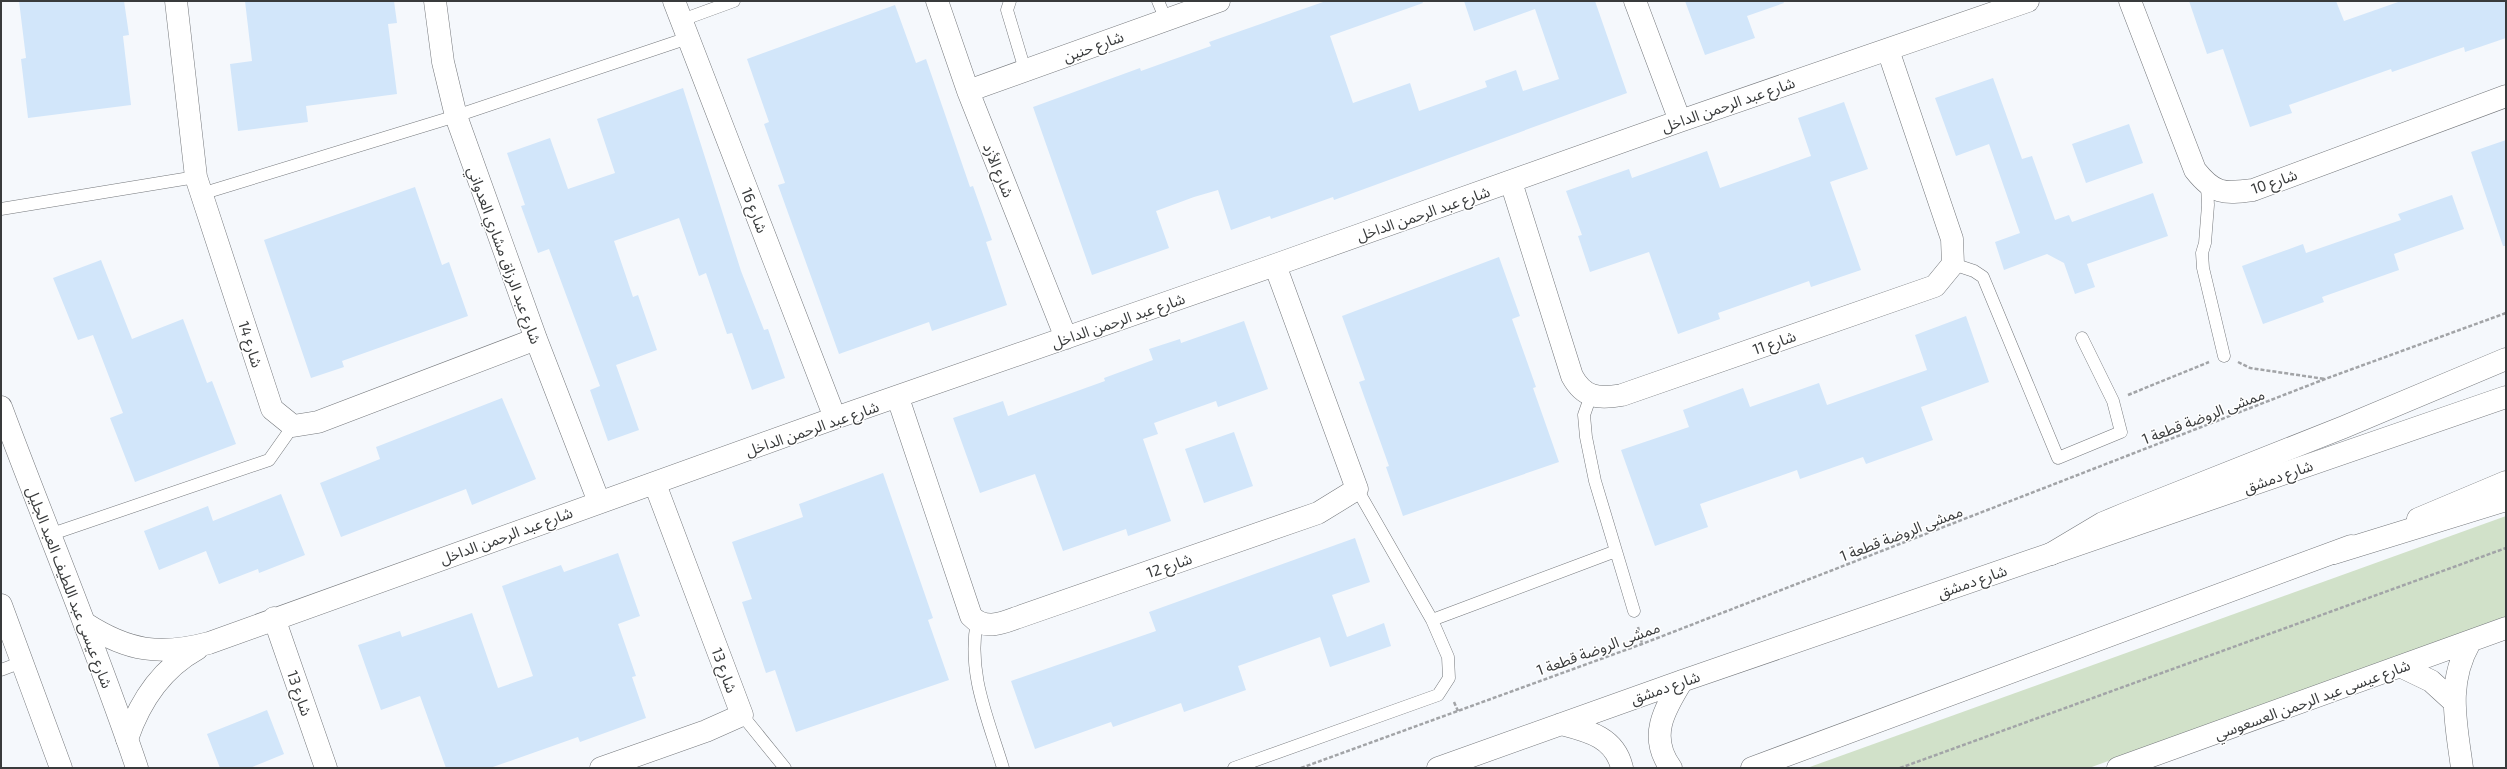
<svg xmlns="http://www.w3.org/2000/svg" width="2507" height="769" viewBox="0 0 2507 769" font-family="'Exo 2','Noto Sans Arabic',sans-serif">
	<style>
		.green { fill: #d1e1c9 }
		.building { fill: #d2e6fa }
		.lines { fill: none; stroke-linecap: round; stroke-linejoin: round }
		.lane-casing { stroke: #75787c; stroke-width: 13 }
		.street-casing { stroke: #75787c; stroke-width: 23 }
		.secondary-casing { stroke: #75787c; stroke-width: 23 }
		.primary-casing { stroke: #75787c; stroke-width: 23 }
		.highway-casing { stroke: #75787c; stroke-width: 23 }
		.path { stroke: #a2a4a7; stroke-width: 2.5; stroke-dasharray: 4 2; stroke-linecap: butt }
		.lane { stroke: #fff; stroke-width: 12 }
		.street { stroke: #fff; stroke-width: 22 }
		.secondary { stroke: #fff; stroke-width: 22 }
		.primary { stroke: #fff; stroke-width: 22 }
		.highway { stroke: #fff; stroke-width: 22 }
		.labels { text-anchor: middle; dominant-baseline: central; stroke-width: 3; stroke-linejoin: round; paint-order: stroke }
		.street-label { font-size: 15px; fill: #393b3c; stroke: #fff }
	</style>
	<rect width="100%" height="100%" fill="#f5f8fc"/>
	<path class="green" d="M 2506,516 L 2506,617 L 2089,768 L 1807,768 Z"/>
	<path class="building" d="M 19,1 L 124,1 L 129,35 L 123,36 L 131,105 L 28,118 L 21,59 L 26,58 Z
		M 245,1 L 394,1 L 397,23 L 388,24 L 397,94 L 306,106 L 308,122 L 238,131 L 230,64 L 252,61 Z
		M 1326,1 L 1422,1 L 1423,3 L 1330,36 L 1353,103 L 1410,83 L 1419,111 L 1487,87 L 1485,81 L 1516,70 L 1523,91 L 1559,79 L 1535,9 L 1474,31 L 1464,1 L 1595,1 L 1627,93 L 1334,200 L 1333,197 L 1271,219 L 1270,216 L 1231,230 L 1218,190 L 1194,197 L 1156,211 L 1169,248 L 1092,275 L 1033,107 L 1140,68 L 1141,71 L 1211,46 L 1209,42 Z
		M 1685,1 L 1783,1 L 1784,3 L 1747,16 L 1755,38 L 1705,55 Z
		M 2189,1 L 2336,1 L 2344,21 L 2401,1 L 2506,1 L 2506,38 L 2465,52 L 2464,47 L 2392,72 L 2391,69 L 2289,105 L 2292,113 L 2250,127 L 2223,49 L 2207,54 Z
		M 895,5 L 916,63 L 926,59 L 970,187 L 973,186 L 992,240 L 986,242 L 1007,305 L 932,331 L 929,322 L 839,354 L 778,185 L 785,183 L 764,124 L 769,122 L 747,59 Z
		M 1993,78 L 2022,159 L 2032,156 L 2055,220 L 2069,215 L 2072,222 L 2153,193 L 2168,236 L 2087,264 L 2095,287 L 2075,294 L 2064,263 L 2047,254 L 2004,270 L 1995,242 L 2020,233 L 1989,144 L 1956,156 L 1935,98 Z
		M 683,88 L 741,271 L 764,330 L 768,329 L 785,378 L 752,390 L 732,333 L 727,334 L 706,273 L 699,276 L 679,218 L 614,241 L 633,297 L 638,295 L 657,350 L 616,365 L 639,430 L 608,441 L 590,390 L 600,386 L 549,249 L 538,253 L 521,206 L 525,205 L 507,153 L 550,138 L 568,189 L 615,173 L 597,119 Z
		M 1844,102 L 1868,169 L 1830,182 L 1861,270 L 1811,287 L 1809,281 L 1718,313 L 1720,319 L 1678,334 L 1649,252 L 1590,272 L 1578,236 L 1582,235 L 1566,191 L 1629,169 L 1632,178 L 1707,151 L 1720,188 L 1811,156 L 1798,118 Z
		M 2129,124 L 2143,163 L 2086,183 L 2072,144 Z
		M 2506,140 L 2506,246 L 2503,246 L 2471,152 Z
		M 415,187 L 442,265 L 449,262 L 468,316 L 342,361 L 344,367 L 311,378 L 264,240 Z
		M 2452,195 L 2464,229 L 2394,254 L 2399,270 L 2322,297 L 2324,302 L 2263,324 L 2242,266 L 2303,244 L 2306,253 L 2401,220 L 2398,214 Z
		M 1499,257 L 1520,316 L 1512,319 L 1536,387 L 1533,388 L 1559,462 L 1403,516 L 1386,467 L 1389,466 L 1359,382 L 1365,380 L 1342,316 Z
		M 101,260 L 132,339 L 183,319 L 207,383 L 212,381 L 236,444 L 135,482 L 110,418 L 123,413 L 93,335 L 78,340 L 53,278 Z
		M 1966,316 L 1989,382 L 1921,407 L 1933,440 L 1866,464 L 1863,457 L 1800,479 L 1797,470 L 1700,504 L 1708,527 L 1655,546 L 1621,450 L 1689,427 L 1683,410 L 1743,388 L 1750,407 L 1819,383 L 1827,405 L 1927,370 L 1915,335 Z
		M 1244,321 L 1268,389 L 1218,407 L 1216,401 L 1154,423 L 1158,434 L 1143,439 L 1171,521 L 1128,536 L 1126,529 L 1063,551 L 1035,474 L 980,493 L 953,418 L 1003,401 L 1008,416 L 1105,381 L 1104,378 L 1153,360 L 1149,349 L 1180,339 L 1181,343 Z
		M 502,398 L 536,479 L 472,505 L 466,489 L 341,537 L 320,483 L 380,459 L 376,447 Z
		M 1234,432 L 1253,486 L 1204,503 L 1185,449 Z
		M 883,473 L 933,618 L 928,620 L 949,680 L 796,732 L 775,670 L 766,673 L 742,602 L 752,599 L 732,542 L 803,517 L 799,504 Z
		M 281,494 L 305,555 L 259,573 L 258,569 L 219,584 L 206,551 L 159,570 L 144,531 L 208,506 L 213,521 Z
		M 1355,538 L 1370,582 L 1332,595 L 1347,637 L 1384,623 L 1391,646 L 1330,667 L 1320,637 L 1238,666 L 1246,690 L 1184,712 L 1181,703 L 1113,727 L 1111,722 L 1035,749 L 1011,681 L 1156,631 L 1149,612 Z
		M 618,553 L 640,616 L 618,624 L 636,676 L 632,677 L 646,718 L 580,742 L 578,737 L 490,768 L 446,768 L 420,696 L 381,710 L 358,645 L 400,631 L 402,637 L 472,613 L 498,688 L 533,676 L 502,586 L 561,565 L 564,572 Z
		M 267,710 L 284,754 L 250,768 L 220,768 L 207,734 Z"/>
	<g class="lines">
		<defs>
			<path id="lane" d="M 1010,1 L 1007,10 L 1025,70
				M 1158,1 L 1166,20
				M 682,20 L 734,1
				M 2207,185 L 2208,205 L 2205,243 L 2202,253 L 2203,268 L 2224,356
				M 201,194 L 456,116 L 688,38
				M 1,209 L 196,177
				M 1953,264 L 1974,271 L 1983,277 L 2058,458 L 2121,432 L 2113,401 L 2082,338
				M 1591,395 L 1584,415 L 1586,437 L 1595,481 L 1634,611
				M 49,535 L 269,460 L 293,426
				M 1432,620 L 1616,551
				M 977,621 C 967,674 988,718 1003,768
				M 1,670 L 22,662
				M 742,715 L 785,768
				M 1234,768 L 1438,695 L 1449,678 L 1448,657 L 1432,620 L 1357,489"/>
			<path id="street" d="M 176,1 L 196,177 L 272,409 L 293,426 L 318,422 L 536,339
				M 435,1 L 443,62 L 456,116 L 536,339 L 599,502
				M 674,1 L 835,418
				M 937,1 L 968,91 L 1066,338
				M 1635,1 L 1680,121
				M 2130,1 L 2195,170 C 2214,194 2223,194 2253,190 L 2506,96
				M 968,91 L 1219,1
				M 1511,182 L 1572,376 C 1584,398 1598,399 1622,395 L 1935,286 L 1953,264 L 1952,239 L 1888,50
				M 898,398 L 971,616 C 984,630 1000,624 1016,618 L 1318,513 L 1357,489 L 1275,265
				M 274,618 L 326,768
				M 86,624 C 128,651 160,656 209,643 L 835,418 L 1275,265 L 1680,121 L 2028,1
				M 2402,667 L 2431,681 L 2454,702
				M 127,739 C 140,701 161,669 197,649
				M 601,768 L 706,731 L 742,715 L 655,484
				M 2118,768 L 2506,628
				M 2462,768 C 2456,722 2446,684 2470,642"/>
			<path id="secondary" d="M 1,407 C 46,528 96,646 137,768
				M 1,605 L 61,768"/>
			<path id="primary" d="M 2418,519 L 2506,482
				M 1561,724 C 1588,731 1615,737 1622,768
				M 1438,768 L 1682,681 L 2506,397
				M 1671,768 C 1648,737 1664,710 1682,681
				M 1752,768 L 2351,546"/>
			<path id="highway" d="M 2334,553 L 2506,500
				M 2051,554 L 2103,523 L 2127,513 L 2344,427 L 2506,359"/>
		</defs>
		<use href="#lane" class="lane-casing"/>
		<use href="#street" class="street-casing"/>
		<use href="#secondary" class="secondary-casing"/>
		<use href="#primary" class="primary-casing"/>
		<use href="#highway" class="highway-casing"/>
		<path class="path" d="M 2238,362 L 2250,368 L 2325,379
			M 2128,395 L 2209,362
			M 1638,627 L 1642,644
			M 1454,702 L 1458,711
			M 1301,768 L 1642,644 L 2325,379 L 2506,313
			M 1900,768 L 2506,548"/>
		<use href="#lane" class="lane"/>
		<use href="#street" class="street"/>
		<use href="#secondary" class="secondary"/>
		<use href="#primary" class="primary"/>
		<use href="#highway" class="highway"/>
	</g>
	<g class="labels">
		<g class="street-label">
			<text transform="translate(1093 46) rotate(-20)">شارع حنين</text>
			<text transform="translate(1728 104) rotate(-19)">شارع عبد الرحمن الداخل</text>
			<text transform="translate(999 170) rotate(68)">شارع الأزد</text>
			<text transform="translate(2274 181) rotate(-19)">شارع 10</text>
			<text transform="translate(755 210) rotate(69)">شارع 16</text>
			<text transform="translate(1423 213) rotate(-19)">شارع عبد الرحمن الداخل</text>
			<text transform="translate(505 255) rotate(70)">شارع عبد الرزاق مشاري العدواني</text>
			<text transform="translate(1118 320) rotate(-19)">شارع عبد الرحمن الداخل</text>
			<text transform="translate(1774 342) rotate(-19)">شارع 11</text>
			<text transform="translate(251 344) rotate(72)">شارع 14</text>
			<text transform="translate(2203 416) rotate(-21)">ممشى الروضة قطعة 1</text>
			<text transform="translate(812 428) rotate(-19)">شارع عبد الرحمن الداخل</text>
			<text transform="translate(2278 476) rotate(-19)">شارع دمشق</text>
			<text transform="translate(1901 533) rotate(-21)">ممشى الروضة قطعة 1</text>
			<text transform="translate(506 535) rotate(-20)">شارع عبد الرحمن الداخل</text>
			<text transform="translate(1169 565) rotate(-19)">شارع 12</text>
			<text transform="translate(1972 581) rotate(-19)">شارع دمشق</text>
			<text transform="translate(70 587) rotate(69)">شارع عيسى عبد اللطيف العبد الجليل</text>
			<text transform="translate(1598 648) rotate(-20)">ممشى الروضة قطعة 1</text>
			<text transform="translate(725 670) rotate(70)">شارع 13</text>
			<text transform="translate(1665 687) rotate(-19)">شارع دمشق</text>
			<text transform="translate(300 693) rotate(71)">شارع 13</text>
			<text transform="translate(2312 699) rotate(-20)">شارع عيسى عبد الرحمن العسعوسي</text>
		</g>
	</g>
	<rect width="2507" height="769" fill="none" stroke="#393b3c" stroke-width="4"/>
</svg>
